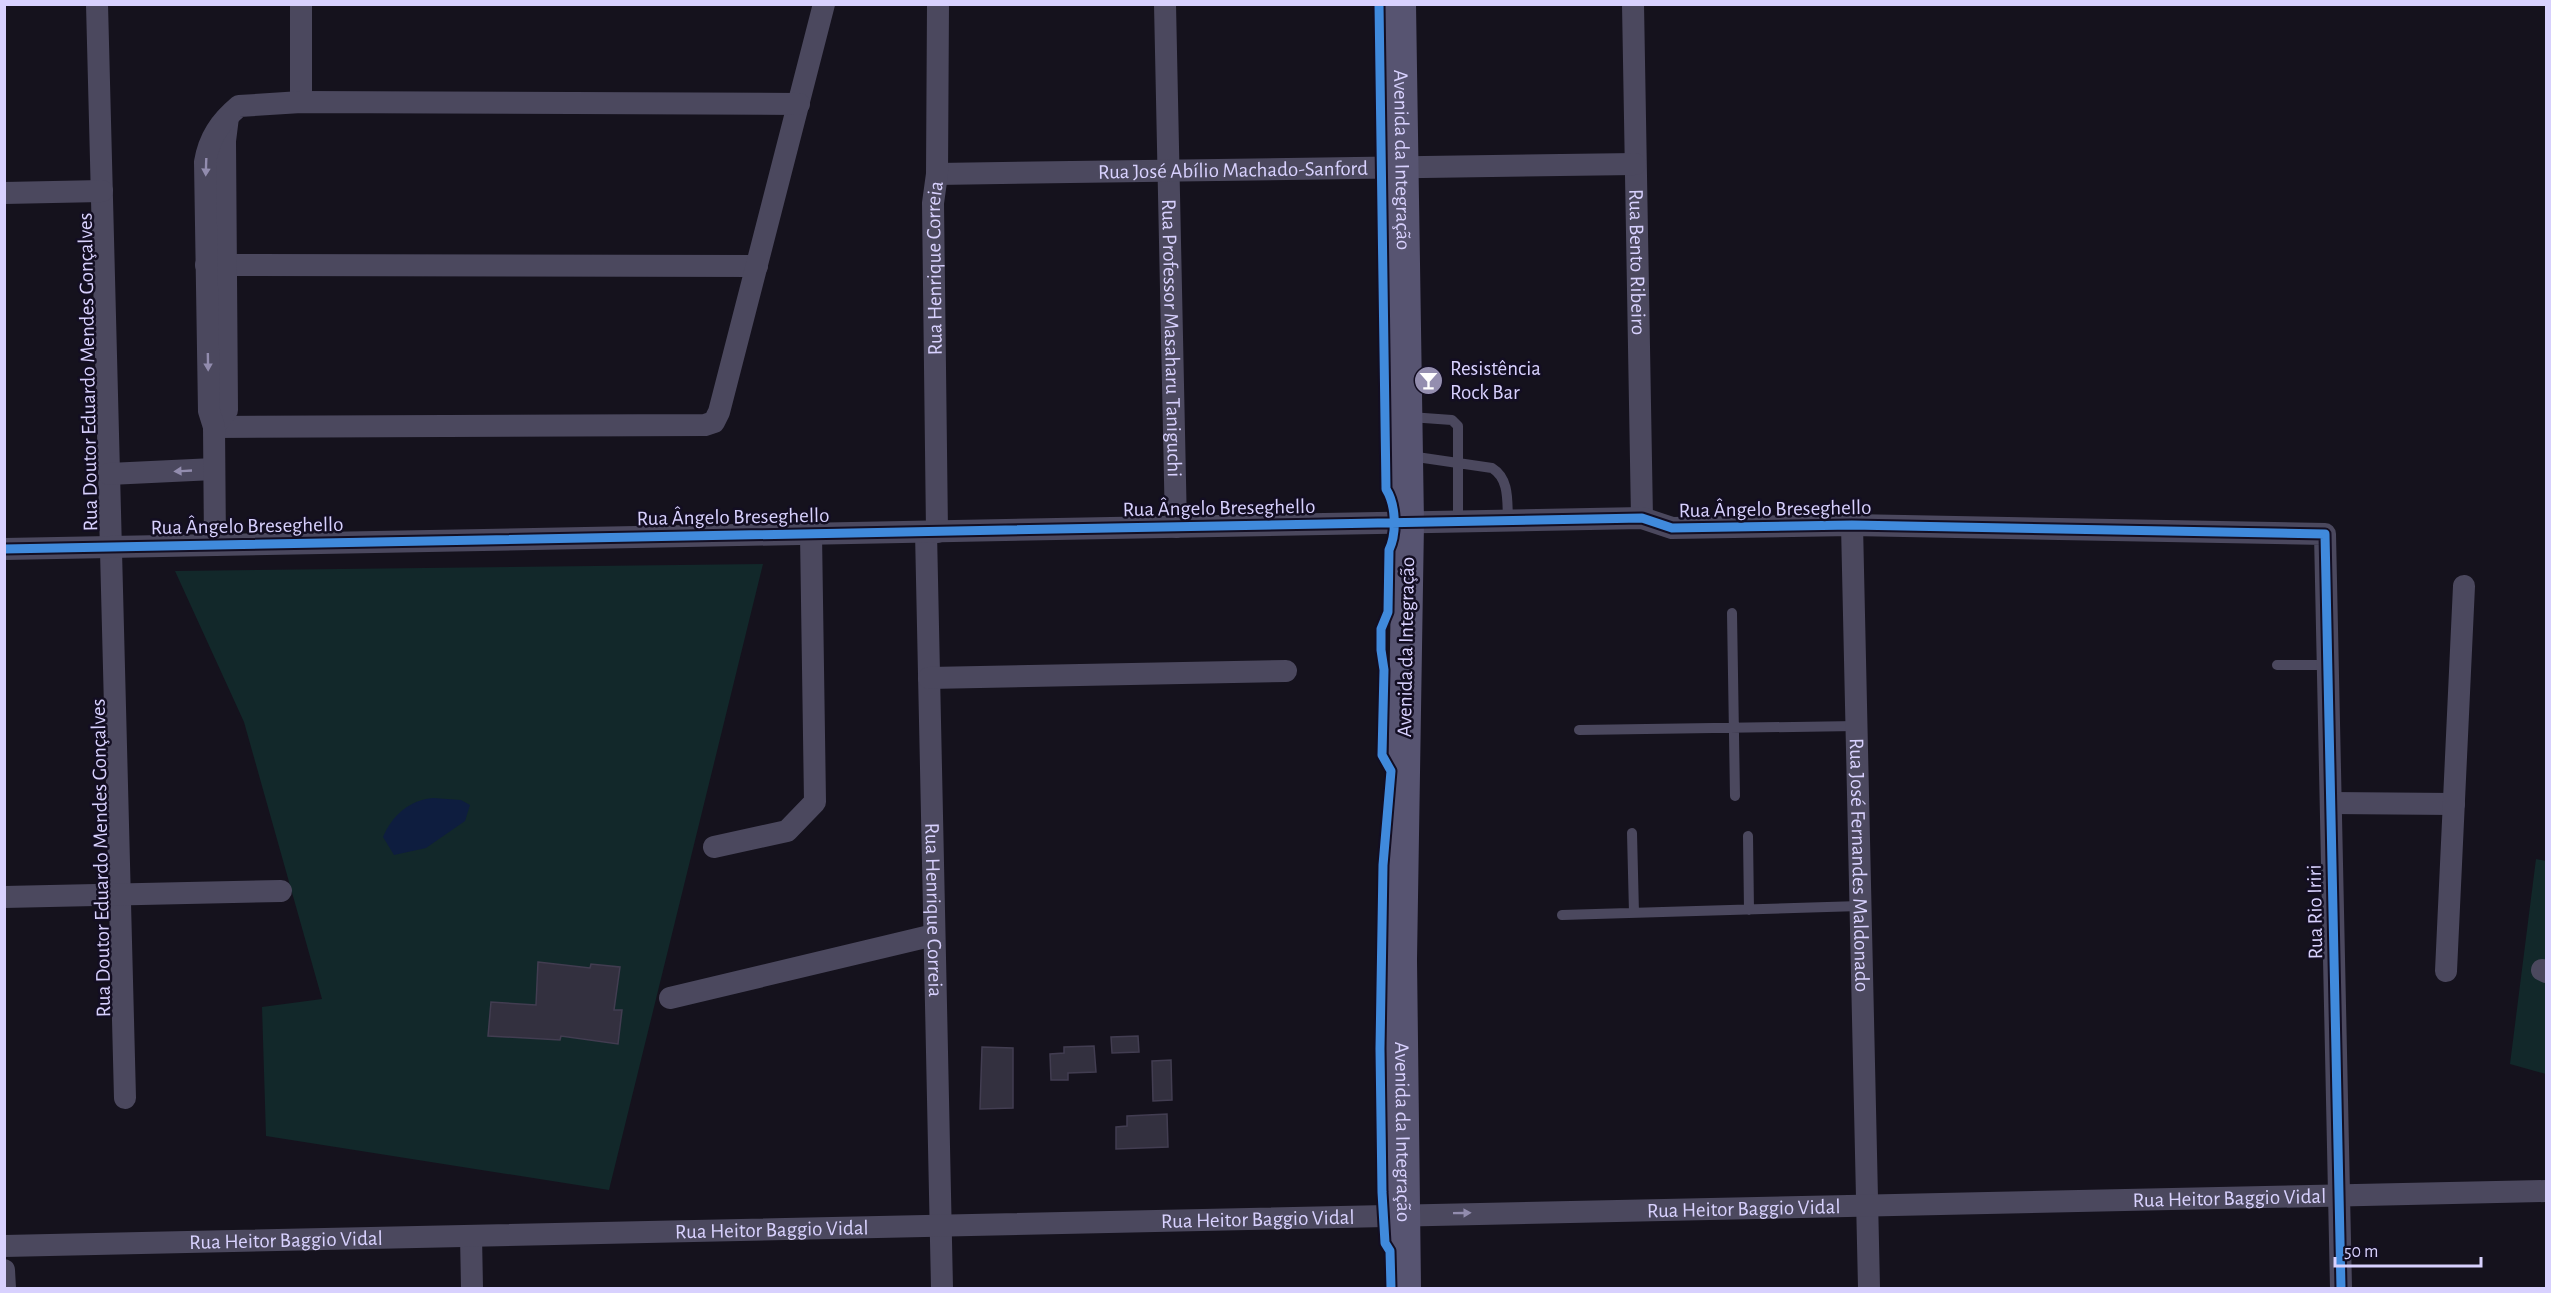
<svg xmlns="http://www.w3.org/2000/svg" width="2551" height="1293" viewBox="0 0 2551 1293" font-family="'Alegreya Sans',sans-serif">
	<style>
		.green { fill: #12282a }
		.water { fill: #0e1d3f }
		.building { fill: #33303f; stroke: #423d51; stroke-width: 1.5 }
		.lines { fill: none; stroke-linecap: round; stroke-linejoin: round }
		.lane { stroke: #4b485e; stroke-width: 10 }
		.street { stroke: #4b485e; stroke-width: 22 }
		.secondary { stroke: #575471; stroke-width: 32 }
		.cycleway-casing { stroke: #130e22; stroke-width: 13 }
		.cycleway { stroke: #408adc; stroke-width: 9 }
		.oneway { fill: #928cae }
		.labels { text-anchor: middle; dominant-baseline: central; stroke-width: 5; stroke-linejoin: round; paint-order: stroke }
		.street-label { font-size: 21px; fill: #d8d1fe; stroke: #130e22 }
		.poi-label { font-size: 21px; fill: #d8d1fe; stroke: #130e22; text-anchor: start }
	</style>
	<rect width="100%" height="100%" fill="#15121d"/>
	<path class="green" d="M 763,564 L 609,1190 L 266,1136 L 262,1007 L 322,999 L 244,722 L 175,571 Z
		M 2536,859 L 2546,861 L 2546,1074 L 2510,1064 Z"/>
	<path class="water" d="M 433,798 L 461,800 L 470,805 L 465,821 L 426,848 L 394,855 L 383,837 C 392,815 410,800 433,798 Z"/>
	<path class="building" d="M 538,962 L 590,968 L 591,964 L 620,967 L 614,1010 L 622,1010 L 618,1044 L 561,1036 L 560,1040 L 488,1036 L 491,1002 L 536,1005 Z
		M 1138,1036 L 1139,1052 L 1112,1053 L 1111,1037 Z
		M 1094,1046 L 1096,1072 L 1068,1073 L 1068,1080 L 1051,1080 L 1050,1054 L 1064,1053 L 1064,1047 Z
		M 982,1047 L 1013,1048 L 1013,1108 L 980,1109 Z
		M 1171,1060 L 1172,1100 L 1153,1101 L 1152,1061 Z
		M 1167,1114 L 1168,1147 L 1116,1149 L 1116,1127 L 1127,1126 L 1127,1116 Z"/>
	<g class="lines">
		<path class="lane" d="M 1410,417 L 1452,420 L 1458,426 L 1458,522
			M 1410,456 L 1492,468 C 1510,479 1507,502 1508,521
			M 1732,613 L 1735,796
			M 2277,665 L 2328,665
			M 1579,730 L 1856,726
			M 1632,833 L 1634,913
			M 1748,836 L 1749,910
			M 1562,915 L 1860,906"/>
		<g class="street">
			<path d="M 97,4 L 125,1098"/>
			<path id="s1" d="M 1165,4 L 1176,527"/>
			<path id="s2" d="M 1633,4 L 1642,518"/>
			<path d="M 301,102 L 301,4"/>
			<path id="s3" d="M 937,174 L 1635,164"/>
			<path d="M 4,193 L 102,191"/>
			<path d="M 206,265 L 757,266"/>
			<path d="M 214,427 L 705,425 L 714,422 L 719,412 L 824,4"/>
			<path d="M 214,427 L 227,410 L 225,141 L 228,117"/>
			<path d="M 109,474 L 214,469"/>
			<path id="s4" d="M 1852,525 L 1869,1288"/>
			<path id="s5" d="M 926,532 L 942,1288"/>
			<path id="s6" d="M 937,532 L 933,203 L 937,174 L 938,4"/>
			<path d="M 215,545 L 214,427 L 209,411 L 205,162 C 209,138 220,122 239,106 L 301,102 L 799,104"/>
			<path d="M 4,549 L 1642,518 L 1672,528 L 1852,525 L 2325,534 L 2341,1288"/>
			<path d="M 929,678 L 1286,671"/>
			<path d="M 2331,803 L 2454,804"/>
			<path d="M 714,847 L 787,831 L 815,802 L 811,534"/>
			<path d="M 4,897 L 281,891"/>
			<path d="M 2542,970 L 2546,972"/>
			<path d="M 2446,971 L 2464,586"/>
			<path d="M 670,998 L 934,935"/>
			<path d="M 471,1236 L 472,1288"/>
			<path id="s7" d="M 4,1246 L 2546,1191"/>
			<path d="M 4,1270 L 5,1288"/>
		</g>
		<path class="secondary" id="s8" d="M 1400,4 L 1408,523 L 1401,960 L 1405,1288"/>
		<defs>
			<path id="cycleway" d="M 1379,4 L 1386,489 C 1396,505 1397,533 1389,550 L 1388,612 L 1381,629 L 1381,650 L 1384,670 L 1382,755 L 1391,771 L 1383,865 L 1380,1049 L 1382,1192 L 1385,1243 L 1390,1251 L 1391,1288
				M 4,549 L 1642,518 L 1672,528 L 1852,525 L 2325,534 L 2341,1288"/>
		</defs>
		<use href="#cycleway" class="cycleway-casing"/>
		<use href="#cycleway" class="cycleway"/>
	</g>
	<defs><path id="oneway-solid" d="M-6-.8H1V-3.2L6.5 0L1 3.2V.8H-6Z" transform="scale(1.5)"/></defs>
	<g class="oneway">
		<use href="#oneway-solid" transform="translate(206 167) rotate(92)"/>
		<use href="#oneway-solid" transform="translate(208 362) rotate(89)"/>
		<use href="#oneway-solid" transform="translate(183 471) rotate(177)"/>
		<use href="#oneway-solid" transform="translate(1462 1213) rotate(-1)"/>
	</g>
	<defs>
		<symbol id="bar-disc" viewBox="-11 -11 22 22"><circle r="9.5" fill="#948eaf" stroke="#130e22"/><path d="M-6-5H6L.8 .8V4.5H3.5V6h-7V4.5H-.8V.8Z" fill="#fff"/></symbol>
	</defs>
	<g fill-rule="evenodd">
		<use href="#bar-disc" x="1412" y="364" width="33" height="33"/>
	</g>
	<g class="labels">
		<g class="street-label">
			<text stroke="none"><textPath href="#s8" startOffset="156">Avenida da Integração</textPath></text>
			<text stroke="none"><textPath href="#s3" startOffset="296">Rua José Abílio Machado-Sanford</textPath></text>
			<text stroke="none"><textPath href="#s2" startOffset="258">Rua Bento Ribeiro</textPath></text>
			<text stroke="none"><textPath href="#s6" startOffset="264">Rua Henrique Correia</textPath></text>
			<text stroke="none"><textPath href="#s1" startOffset="334">Rua Professor Masaharu Taniguchi</textPath></text>
			<text transform="translate(88 372) rotate(-91)">Rua Doutor Eduardo Mendes Gonçalves</text>
			<text transform="translate(1219 508) rotate(-1)">Rua Ângelo Breseghello</text>
			<text transform="translate(1775 509) rotate(-1)">Rua Ângelo Breseghello</text>
			<text transform="translate(733 517) rotate(-1)">Rua Ângelo Breseghello</text>
			<text transform="translate(247 526) rotate(-1)">Rua Ângelo Breseghello</text>
			<text transform="translate(1406 647) rotate(-89)">Avenida da Integração</text>
			<text transform="translate(101 858) rotate(-91)">Rua Doutor Eduardo Mendes Gonçalves</text>
			<text stroke="none"><textPath href="#s4" startOffset="340">Rua José Fernandes Maldonado</textPath></text>
			<text stroke="none"><textPath href="#s5" startOffset="378">Rua Henrique Correia</textPath></text>
			<text transform="translate(2315 912) rotate(-91)">Rua Rio Iriri</text>
			<text stroke="none"><textPath href="#s8" startOffset="1128">Avenida da Integração</textPath></text>
			<text stroke="none"><textPath href="#s7" startOffset="2226">Rua Heitor Baggio Vidal</textPath></text>
			<text stroke="none"><textPath href="#s7" startOffset="1740">Rua Heitor Baggio Vidal</textPath></text>
			<text stroke="none"><textPath href="#s7" startOffset="1254">Rua Heitor Baggio Vidal</textPath></text>
			<text stroke="none"><textPath href="#s7" startOffset="768">Rua Heitor Baggio Vidal</textPath></text>
			<text stroke="none"><textPath href="#s7" startOffset="282">Rua Heitor Baggio Vidal</textPath></text>
		</g>
		<g class="poi-label">
			<text x="1450" y="368">Resistência<tspan x="1450" dy="24">Rock Bar</tspan></text>
		</g>
	</g>
	<rect width="2551" height="1293" fill="none" stroke="#d8d1fe" stroke-width="12"/>
	<path d="M2335 1257v9h146v-9" fill="none" stroke="#d8d1fe" stroke-width="3"/>
	<text x="2344" y="1257" font-size="18" fill="#d8d1fe" stroke="#130e22" stroke-width="4.5" paint-order="stroke">50 m</text>
</svg>
